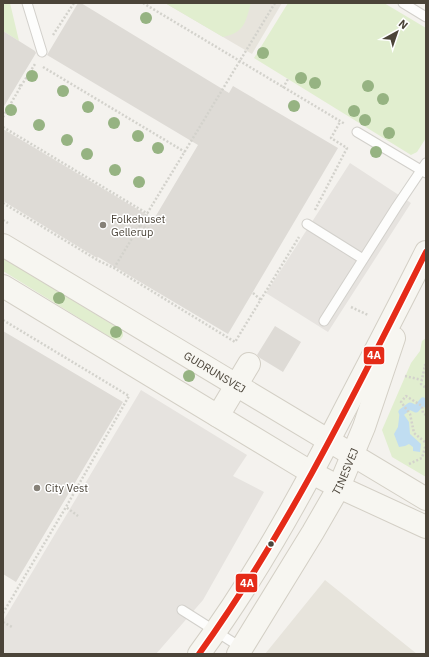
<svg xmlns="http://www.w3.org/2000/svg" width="429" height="657" viewBox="0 0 429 657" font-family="'IBM Plex Sans',sans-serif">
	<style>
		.residential { fill: #e7e4dc }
		.green { fill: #e1eecf }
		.parking { fill: #e6e3df }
		.water { fill: #c0ddf1 }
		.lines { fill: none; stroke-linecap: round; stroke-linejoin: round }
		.stream { stroke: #c0ddf1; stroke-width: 7 }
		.building { fill: #dedbd6 }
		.lane-casing { stroke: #d2d0cb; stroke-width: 11 }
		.secondary-casing { stroke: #d3cfc5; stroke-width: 24 }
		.path { stroke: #d3d2cc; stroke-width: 2.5; stroke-dasharray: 2 2; stroke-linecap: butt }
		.lane { stroke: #fdfdfc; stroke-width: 9 }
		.secondary { stroke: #f7f6f1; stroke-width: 22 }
		.bus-1-casing { stroke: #fff; stroke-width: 9 }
		.bus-1 { stroke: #e52b18; stroke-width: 6 }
		.tree { fill: #96b382 }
		.poi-dot { fill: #868178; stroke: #fff; stroke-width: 1.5 }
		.bus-dot { fill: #4b4439; stroke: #fff; stroke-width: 1.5 }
		.labels { text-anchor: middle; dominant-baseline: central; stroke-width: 3; stroke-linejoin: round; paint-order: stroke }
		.poi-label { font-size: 11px; fill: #4b4439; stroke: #fff; text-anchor: start }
		.street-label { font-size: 11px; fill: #4b4439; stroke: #fff }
		.line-badge { stroke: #fff; stroke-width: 1.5 }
		.badge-label { font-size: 11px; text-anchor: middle; font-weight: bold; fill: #fff }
	</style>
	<rect width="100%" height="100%" fill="#f4f2ee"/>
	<path class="residential" d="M 165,3 L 282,3 L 252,54 Z
		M 325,580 L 417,654 L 265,654 Z"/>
	<path class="green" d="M 3,3 L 10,3 L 19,41 L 3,31 Z
		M 165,3 L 251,3 C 245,23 245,32 223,37 Z
		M 288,3 L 384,3 L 426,28 L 426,138 L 417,152 L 411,155 L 254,58 Z
		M 3,258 L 118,328 L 123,332 L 123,336 L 120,340 L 113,339 L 3,271 Z
		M 426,338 L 426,477 L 392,457 L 382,430 L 411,363 L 420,351 L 422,341 Z"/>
	<path class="parking" d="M 350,163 L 411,203 L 328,332 L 266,293 Z
		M 141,390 L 247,455 L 233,476 L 264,492 L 203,600 L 156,654 L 3,654 L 3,621 Z"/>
	<path class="water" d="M 400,409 L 409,422 L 410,434 L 421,444 L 420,452 L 413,451 L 413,447 L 409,444 L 405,446 L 399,447 L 394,434 L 398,427 Z"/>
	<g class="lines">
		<path class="stream" d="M 402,412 L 410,406 L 416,409 L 423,401 L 426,404"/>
	</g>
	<path class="building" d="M 78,3 L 81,3 L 229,93 L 233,86 L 338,148 L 228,334 L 98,257 L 97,258 L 3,201 L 3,129 L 154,219 L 198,145 L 47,55 Z
		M 3,31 L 35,51 L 36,53 L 3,108 Z
		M 275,326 L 301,342 L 283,372 L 260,358 L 257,355 Z
		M 3,331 L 123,402 L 16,582 L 3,574 Z"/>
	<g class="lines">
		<defs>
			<path id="lane" d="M 27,3 L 42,52
				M 403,3 L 426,17
				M 357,132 L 426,173
				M 307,224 L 363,259
				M 324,321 L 397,206 L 426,163
				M 182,610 L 242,648"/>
			<g id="secondary">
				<path id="s1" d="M 3,245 L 426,499"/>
				<path d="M 3,286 L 312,473 L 339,487 L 426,527"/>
				<path d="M 218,416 L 249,364"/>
				<path d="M 199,654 C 253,581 298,500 340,419 C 369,363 398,308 426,252"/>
				<path id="s2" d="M 238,654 L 313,532 L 339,487 L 364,427 L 394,338"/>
			</g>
		</defs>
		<use href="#lane" class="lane-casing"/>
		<use href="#secondary" class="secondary-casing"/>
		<path class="path" d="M 143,3 L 345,124
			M 53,35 L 74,3
			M 43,67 L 185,152
			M 21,86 L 35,64
			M 283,88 L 288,79
			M 3,117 L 21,86 L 18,84
			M 3,127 L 148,214
			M 3,203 L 99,261 L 114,268 L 235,342 L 299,237
			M 315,210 L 347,148 L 331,138 L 340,122
			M 3,220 L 8,223
			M 140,225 L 149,229
			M 114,268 L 275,3
			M 253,293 L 261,300
			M 351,307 L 368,315
			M 3,320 L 129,396 L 66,507 L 78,516
			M 426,366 L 425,365 L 421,384 L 426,388
			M 405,376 L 422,380
			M 426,415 L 423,413 L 422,406 L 406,396 L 401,402 L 410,414 L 414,433 L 426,443
			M 409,464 L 422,458 L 426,444
			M 3,613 L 66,507
			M 3,622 L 12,627"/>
		<use href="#lane" class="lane"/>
		<use href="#secondary" class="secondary"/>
		<defs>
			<path id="bus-1" d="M 199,654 C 289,529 357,389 426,252"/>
		</defs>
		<use href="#bus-1" class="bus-1-casing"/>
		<use href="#bus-1" class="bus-1"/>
	</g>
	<g class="tree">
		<circle cx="146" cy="18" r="6"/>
		<circle cx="263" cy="53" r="6"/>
		<circle cx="32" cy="76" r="6"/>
		<circle cx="301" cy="78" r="6"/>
		<circle cx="315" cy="83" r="6"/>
		<circle cx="368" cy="86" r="6"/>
		<circle cx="63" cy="91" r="6"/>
		<circle cx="383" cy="99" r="6"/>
		<circle cx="294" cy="106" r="6"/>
		<circle cx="88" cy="107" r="6"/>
		<circle cx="11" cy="110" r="6"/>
		<circle cx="354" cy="111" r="6"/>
		<circle cx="365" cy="120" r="6"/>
		<circle cx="114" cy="123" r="6"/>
		<circle cx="39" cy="125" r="6"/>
		<circle cx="389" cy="133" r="6"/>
		<circle cx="138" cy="136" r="6"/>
		<circle cx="67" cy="140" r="6"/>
		<circle cx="158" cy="148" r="6"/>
		<circle cx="376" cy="152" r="6"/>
		<circle cx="87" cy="154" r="6"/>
		<circle cx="115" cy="170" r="6"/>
		<circle cx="139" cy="182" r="6"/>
		<circle cx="59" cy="298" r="6"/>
		<circle cx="116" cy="332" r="6"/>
		<circle cx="189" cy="376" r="6"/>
	</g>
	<g class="poi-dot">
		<circle cx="103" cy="225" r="4"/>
		<circle cx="37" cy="488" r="4"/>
	</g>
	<circle class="bus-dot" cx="271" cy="544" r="3.5"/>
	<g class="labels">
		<g class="poi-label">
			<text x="111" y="219">Folkehuset<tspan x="111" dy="13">Gellerup</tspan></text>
			<text x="45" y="488">City Vest</text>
		</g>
		<g class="street-label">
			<text stroke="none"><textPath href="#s1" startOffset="247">GUDRUNSVEJ</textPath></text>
			<text stroke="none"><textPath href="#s2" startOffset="212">TINESVEJ</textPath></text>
		</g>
	</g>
	<g class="line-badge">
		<rect x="363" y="346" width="22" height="19" rx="4" fill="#e52b18"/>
		<rect x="235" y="573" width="23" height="20" rx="4" fill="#e52b18"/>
	</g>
	<g class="badge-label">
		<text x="374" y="359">4A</text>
		<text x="247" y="587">4A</text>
	</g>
	<rect width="429" height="657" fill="none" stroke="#4b4439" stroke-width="8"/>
	<g transform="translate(397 32) rotate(40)" stroke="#ffffff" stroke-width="3" paint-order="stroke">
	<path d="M0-3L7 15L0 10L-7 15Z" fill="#4b4439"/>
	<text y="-6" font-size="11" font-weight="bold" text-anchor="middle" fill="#4b4439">N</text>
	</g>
</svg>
